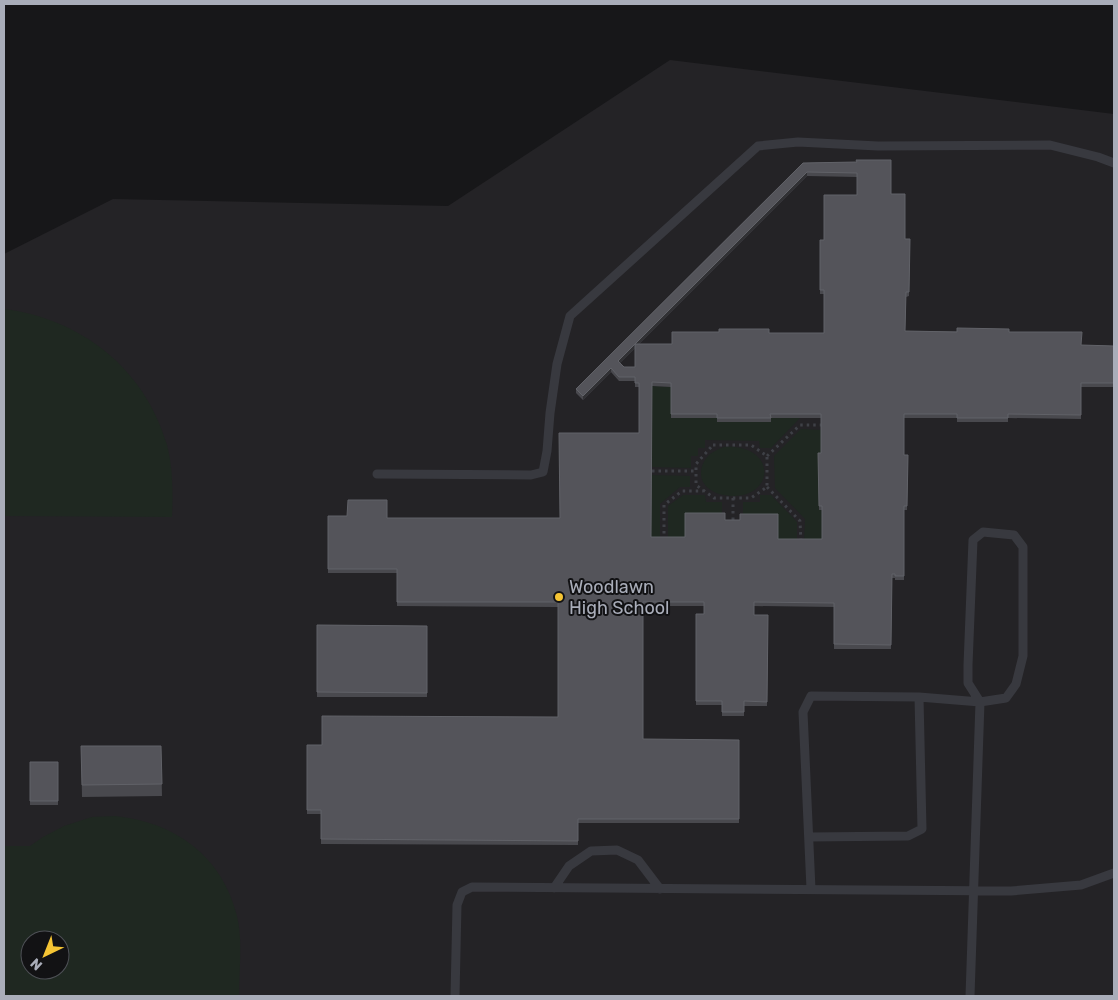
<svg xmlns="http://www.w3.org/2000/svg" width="1118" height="1000" viewBox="0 0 1118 1000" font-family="Rubik,sans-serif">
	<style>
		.built { fill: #242326; fill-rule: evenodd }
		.green { fill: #1f2821; fill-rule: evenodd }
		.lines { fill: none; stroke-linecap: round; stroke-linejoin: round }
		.path { stroke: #3e4046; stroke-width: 3; stroke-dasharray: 2.5 4; stroke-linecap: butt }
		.lane { stroke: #38393f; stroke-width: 9 }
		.wall { fill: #49494e; fill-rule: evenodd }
		.shaded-wall { fill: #313134 }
		.building { fill: #54545a; stroke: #616268; fill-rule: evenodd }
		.poi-dot { fill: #f5c434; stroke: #121214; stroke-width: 2 }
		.labels { text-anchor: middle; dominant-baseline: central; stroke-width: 4; stroke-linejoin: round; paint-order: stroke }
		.poi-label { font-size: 18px; fill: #a9adb9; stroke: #121214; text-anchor: start }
	</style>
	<rect width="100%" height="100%" fill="#171719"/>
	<path class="built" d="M 670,60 L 1114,114 L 1114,996 L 4,996 L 4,254 L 113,199 L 448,206 ZM 30,940 L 60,940 L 60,970 L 30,970 Z"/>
	<path class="green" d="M 4,309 C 82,319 145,369 167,445 C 173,468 173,494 172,517 L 4,516 Z
		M 652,386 L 671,387 L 671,418 L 717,418 L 718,422 L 770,422 L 770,418 L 800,418 L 771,448 L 760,448 L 759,441 L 705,440 L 705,448 L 698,448 L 698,456 L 691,456 L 691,468 L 651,467 Z
		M 801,429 L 821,430 L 822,543 L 804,543 L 805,519 L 775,488 L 774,456 Z
		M 724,447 C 776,444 776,495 734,496 C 725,496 715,494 708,488 C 697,479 700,463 710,454 C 714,451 719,449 724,447 Z
		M 651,475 L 690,476 L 690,487 L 680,487 L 660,504 L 660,541 L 651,541 Z
		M 683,495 L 705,495 L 706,502 L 722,502 L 722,517 L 685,541 L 668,541 L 668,506 Z
		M 760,495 L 771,495 L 797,522 L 797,543 L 778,543 L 743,518 L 743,502 L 760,502 Z
		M 115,816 C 174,822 222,855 237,916 C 243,941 239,970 239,996 L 4,996 L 4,846 L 30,846 L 43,837 L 64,826 L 92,817 ZM 30,940 L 60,940 L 60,970 L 30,970 Z"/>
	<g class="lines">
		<path class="path" d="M 713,445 L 751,445 L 767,456 L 767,487 L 751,498 L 714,498 L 696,485 L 696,464 Z
			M 767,456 L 800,425 L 821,425
			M 652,471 L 696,471
			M 767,487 L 800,521 L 801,543
			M 733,498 L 733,523
			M 664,540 L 664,505 L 682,491 L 703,491"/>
		<path class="lane" d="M 377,474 L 531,475 L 543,472 L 547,451 L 550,413 L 557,364 L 570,316 L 758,146 L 798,142 L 878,146 L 1050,145 L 1098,157 L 1114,163
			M 983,532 L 1014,535 L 1023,547 L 1023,656 L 1016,684 L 1006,698 L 980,702 L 968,683 L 968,665 L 973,540 Z
			M 809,837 L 908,836 L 922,829 L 919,697
			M 554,888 L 569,866 L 591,851 L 617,850 L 638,860 L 660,889
			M 811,889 L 803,712 L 811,696 L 919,697 L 980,702 L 970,996
			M 455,996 L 457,905 L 462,892 L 472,887 L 1011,891 L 1081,885 L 1114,873"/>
	</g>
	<path class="wall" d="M 857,162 L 891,194 L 905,239 L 910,239 L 909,296 L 906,297 L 905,331 L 1009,332 L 1081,345 L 1114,346 L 1114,387 L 1081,387 L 1081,419 L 1008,418 L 1008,422 L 957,422 L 957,418 L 904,418 L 904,455 L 908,459 L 907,510 L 904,510 L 904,580 L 895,580 L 895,578 L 892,578 L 891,649 L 834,649 L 834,607 L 754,606 L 754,615 L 768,615 L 767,706 L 744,706 L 744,716 L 722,716 L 722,705 L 696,705 L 696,614 L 704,614 L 704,606 L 643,606 L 643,739 L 739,740 L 739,823 L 578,823 L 578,845 L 321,844 L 321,814 L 307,814 L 307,745 L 322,745 L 558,717 L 558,607 L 397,606 L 397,573 L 328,573 L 328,516 L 387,518 L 560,518 L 639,433 L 639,387 L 635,387 L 635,381 L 619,381 L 611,372 L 583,400 L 576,393 L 576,389 L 803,163 ZM 807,176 L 857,177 L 857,195 L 824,240 L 820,240 L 820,294 L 824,294 L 824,333 L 769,333 L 672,344 L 639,344 ZM 635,348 L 635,367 L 624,367 L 620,363 ZM 652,386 L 671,387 L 671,418 L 717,418 L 717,422 L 771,422 L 771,418 L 821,418 L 821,453 L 818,453 L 819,510 L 822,510 L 822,539 L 778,539 L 725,520 L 685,537 L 651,537 Z
		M 317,625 L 427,626 L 427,697 L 317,697 Z
		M 81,746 L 161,746 L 162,796 L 82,797 Z
		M 30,762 L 58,762 L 58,805 L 30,805 Z"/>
	<path class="shaded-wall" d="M 807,172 L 807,176 L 635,348 L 635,344 Z
		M 635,344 L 635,348 L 618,365 L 618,361 Z
		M 611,368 L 611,372 L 583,400 L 583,396 Z"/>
	<path class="building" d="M 856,160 L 891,160 L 891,194 L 905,194 L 905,239 L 910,239 L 909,292 L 906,292 L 905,331 L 957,332 L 957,328 L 1009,329 L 1009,332 L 1082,332 L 1081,345 L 1114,346 L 1114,383 L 1081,383 L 1081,415 L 1008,414 L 1008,418 L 957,418 L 957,414 L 904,414 L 904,455 L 908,455 L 907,506 L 904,506 L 904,576 L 895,576 L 895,574 L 892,574 L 891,645 L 834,644 L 834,603 L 754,602 L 754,615 L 768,615 L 767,702 L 744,701 L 744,712 L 722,712 L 722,701 L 696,701 L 696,614 L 704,614 L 704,602 L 643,602 L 643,739 L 739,740 L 739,819 L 578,819 L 578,841 L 321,839 L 321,810 L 307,810 L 307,745 L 322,745 L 322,716 L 558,717 L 558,602 L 397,602 L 397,569 L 328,569 L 328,516 L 347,516 L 348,500 L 387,500 L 387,518 L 560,518 L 559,433 L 639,433 L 639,383 L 635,383 L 635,377 L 619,377 L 611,368 L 583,396 L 576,389 L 803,163 L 857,162 ZM 807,172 L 857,173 L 857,195 L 824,195 L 824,240 L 820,240 L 820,290 L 824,290 L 824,333 L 769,333 L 769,329 L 719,329 L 719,332 L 672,332 L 672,344 L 635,344 ZM 635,344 L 635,367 L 624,367 L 618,361 ZM 652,382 L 671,383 L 671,414 L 717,414 L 717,418 L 771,418 L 770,414 L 821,414 L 821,453 L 818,453 L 819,506 L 822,506 L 822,539 L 778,539 L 778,514 L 740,514 L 740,520 L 725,520 L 725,513 L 685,513 L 685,537 L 651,537 Z
		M 317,625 L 427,626 L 427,693 L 317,692 Z
		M 81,746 L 161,746 L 162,784 L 82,785 Z
		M 30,762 L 58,762 L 58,801 L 30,801 Z"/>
	<circle class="poi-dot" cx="559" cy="597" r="5"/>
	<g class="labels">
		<g class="poi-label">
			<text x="569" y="587">Woodlawn<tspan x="569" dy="21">High School</tspan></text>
		</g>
	</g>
	<rect width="1118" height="1000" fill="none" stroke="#a9adb9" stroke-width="10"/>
	<g transform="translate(45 955) rotate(223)"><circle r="24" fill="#121214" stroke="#4e5056"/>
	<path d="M0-4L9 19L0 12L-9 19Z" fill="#f5c434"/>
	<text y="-8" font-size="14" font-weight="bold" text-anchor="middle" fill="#a9adb9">N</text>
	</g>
</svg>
